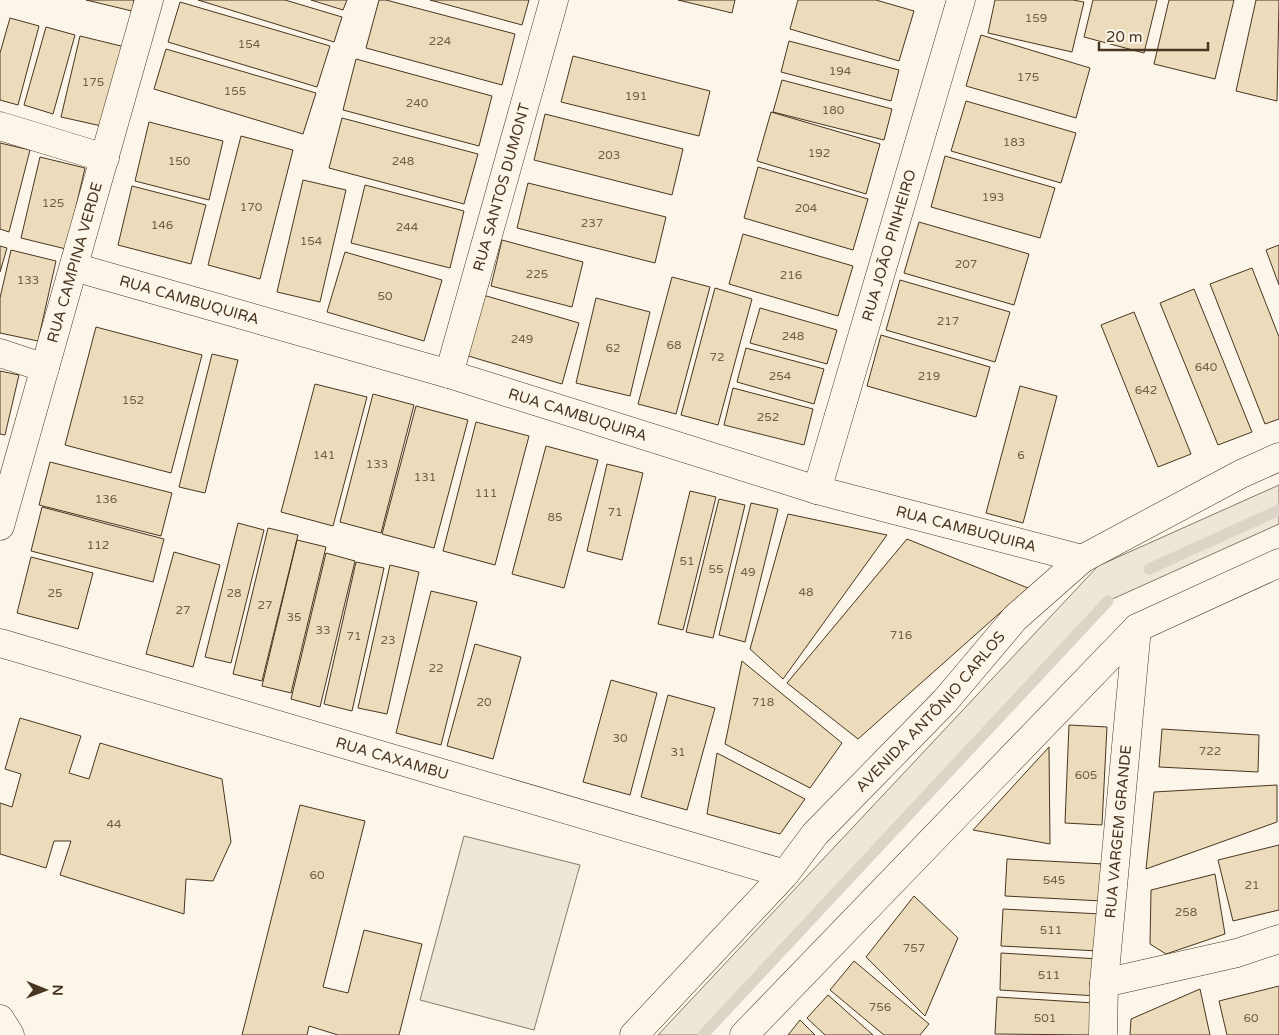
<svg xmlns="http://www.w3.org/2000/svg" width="1279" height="1035" viewBox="0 0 1279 1035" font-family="'Varela Round',sans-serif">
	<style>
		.green { fill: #ede6d9; stroke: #887966 }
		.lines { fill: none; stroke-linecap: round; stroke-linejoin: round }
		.stream { stroke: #dcd4c6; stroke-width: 11 }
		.building { fill: #ecdcbc; stroke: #4a3520 }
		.minor-casing { stroke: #4a3520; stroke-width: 29 }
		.minor { stroke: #fbf6e9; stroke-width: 28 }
		.labels { text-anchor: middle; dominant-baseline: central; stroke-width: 4; stroke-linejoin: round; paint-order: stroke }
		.number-label { font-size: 12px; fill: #725f47 }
		.street-label { font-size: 15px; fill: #4a3520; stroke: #fbf6e9 }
	</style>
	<rect width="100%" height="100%" fill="#fbf6e9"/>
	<path class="green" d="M 1279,485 L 1279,524 L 1108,601 L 706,1035 L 658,1035 L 1098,566 Z
		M 464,836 L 580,865 L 534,1030 L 420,1000 Z"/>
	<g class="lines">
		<path class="stream" d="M 1149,569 L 1279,510
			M 703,1035 L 1108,601"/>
	</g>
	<path class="building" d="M 86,0 L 134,0 L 132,11 Z
		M 198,0 L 285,0 L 342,17 L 334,42 Z
		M 311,0 L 347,0 L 343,10 Z
		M 379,0 L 386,0 L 515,34 L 502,85 L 366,48 Z
		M 430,0 L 529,0 L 522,25 Z
		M 678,0 L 735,0 L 732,13 Z
		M 798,0 L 876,0 L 914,11 L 899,61 L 790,29 Z
		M 995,0 L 1073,0 L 1084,2 L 1072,52 L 988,33 Z
		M 1093,0 L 1157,0 L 1144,53 L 1084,37 Z
		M 1169,0 L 1234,0 L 1215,79 L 1154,64 Z
		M 1256,0 L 1279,0 L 1277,101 L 1236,91 Z
		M 180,2 L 330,46 L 317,87 L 168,42 Z
		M 10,18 L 39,26 L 18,105 L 0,100 L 0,53 Z
		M 46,27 L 75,35 L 53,114 L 24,105 Z
		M 981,35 L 1090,68 L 1076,118 L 966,86 Z
		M 80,36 L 125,47 L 106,127 L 61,117 Z
		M 789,41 L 899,70 L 891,101 L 781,72 Z
		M 166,49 L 316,93 L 303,134 L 154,89 Z
		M 573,56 L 710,91 L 699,136 L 561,102 Z
		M 356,59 L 492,96 L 479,146 L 343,110 Z
		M 782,80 L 892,109 L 884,140 L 773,112 Z
		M 966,101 L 1076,133 L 1061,183 L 951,151 Z
		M 771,112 L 880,144 L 866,194 L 757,161 Z
		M 545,114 L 683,149 L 672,195 L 534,160 Z
		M 342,118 L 478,154 L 464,204 L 329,168 Z
		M 149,122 L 223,141 L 209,200 L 135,181 Z
		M 241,136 L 293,150 L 260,279 L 208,265 Z
		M 0,143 L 30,150 L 9,232 L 0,229 Z
		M 945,156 L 1055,188 L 1040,238 L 931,207 Z
		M 40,157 L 85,168 L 66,249 L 21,238 Z
		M 758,167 L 868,199 L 853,250 L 744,218 Z
		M 303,180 L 346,190 L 320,302 L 277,292 Z
		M 528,183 L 666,217 L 655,263 L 517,228 Z
		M 365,185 L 464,211 L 450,268 L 351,243 Z
		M 132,186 L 206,205 L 191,264 L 118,245 Z
		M 919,222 L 1029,254 L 1014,305 L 904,273 Z
		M 743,234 L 853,266 L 838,316 L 729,284 Z
		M 502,240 L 583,262 L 572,307 L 491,286 Z
		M 1279,245 L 1279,285 L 1266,250 Z
		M 0,246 L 7,248 L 0,272 Z
		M 11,250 L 56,261 L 38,341 L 0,333 L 0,298 Z
		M 345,252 L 442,280 L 424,341 L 327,312 Z
		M 1252,268 L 1279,337 L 1279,419 L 1265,424 L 1210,284 Z
		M 672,277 L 710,287 L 676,414 L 638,404 Z
		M 900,280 L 1010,312 L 995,362 L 886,330 Z
		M 715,288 L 752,299 L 718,425 L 681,415 Z
		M 1194,289 L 1252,432 L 1218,445 L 1160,303 Z
		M 483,295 L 579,323 L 562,384 L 465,355 Z
		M 596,298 L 650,312 L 630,396 L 576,383 Z
		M 760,308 L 837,330 L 827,364 L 750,343 Z
		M 1134,312 L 1191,454 L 1158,467 L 1101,325 Z
		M 96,327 L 202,355 L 171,473 L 65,445 Z
		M 881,335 L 990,367 L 976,417 L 867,386 Z
		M 746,348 L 824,369 L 814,404 L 737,382 Z
		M 212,354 L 238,360 L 205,493 L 179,487 Z
		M 0,371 L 19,375 L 5,435 L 0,434 Z
		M 315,384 L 367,397 L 333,526 L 281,512 Z
		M 1020,386 L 1057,396 L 1023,523 L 986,513 Z
		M 733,388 L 813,409 L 804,445 L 724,425 Z
		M 373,394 L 414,405 L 381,533 L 340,522 Z
		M 416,406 L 468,420 L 434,548 L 382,534 Z
		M 476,422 L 529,436 L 495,565 L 443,551 Z
		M 546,446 L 598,460 L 564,588 L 512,574 Z
		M 50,462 L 172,493 L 161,536 L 39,505 Z
		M 607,464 L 643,473 L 622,560 L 587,551 Z
		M 690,491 L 716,497 L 683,630 L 658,624 Z
		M 719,499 L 745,505 L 713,638 L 686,632 Z
		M 751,503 L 778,509 L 745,642 L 719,635 Z
		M 42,507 L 164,539 L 153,582 L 31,551 Z
		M 788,514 L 887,535 L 783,679 L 750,649 Z
		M 238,523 L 264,530 L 231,663 L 205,657 Z
		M 268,528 L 298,535 L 262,681 L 233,674 Z
		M 907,539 L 1028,588 L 858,739 L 787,683 Z
		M 297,540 L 326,547 L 291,693 L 262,686 Z
		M 174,552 L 220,565 L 193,667 L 146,654 Z
		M 326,553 L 355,561 L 320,707 L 291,699 Z
		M 31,557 L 93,573 L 78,629 L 17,613 Z
		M 356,562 L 384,568 L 352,711 L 324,704 Z
		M 390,565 L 419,572 L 387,714 L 358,708 Z
		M 431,591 L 477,602 L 441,745 L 396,733 Z
		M 475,644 L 521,657 L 493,759 L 447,746 Z
		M 742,661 L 842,743 L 810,788 L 725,744 Z
		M 611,680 L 657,693 L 630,795 L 583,782 Z
		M 668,695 L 715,708 L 687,810 L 641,797 Z
		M 20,718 L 81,736 L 69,773 L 89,779 L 100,743 L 222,779 L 231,842 L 213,881 L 186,879 L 184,914 L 60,875 L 71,841 L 54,841 L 46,868 L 0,854 L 0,803 L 12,807 L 21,774 L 5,769 Z
		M 1069,725 L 1107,727 L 1102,825 L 1065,823 Z
		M 1162,729 L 1259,735 L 1258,772 L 1159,767 Z
		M 1049,747 L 1050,844 L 973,830 Z
		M 717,753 L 805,799 L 780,834 L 707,814 Z
		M 1277,785 L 1277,822 L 1146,869 L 1154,792 Z
		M 300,805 L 365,821 L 323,987 L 348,993 L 364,930 L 422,944 L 399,1035 L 338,1035 L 309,1026 L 307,1035 L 242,1035 Z
		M 1279,845 L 1279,910 L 1233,921 L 1218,860 Z
		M 1007,859 L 1104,864 L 1102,901 L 1005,896 Z
		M 1215,874 L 1225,934 L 1166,954 L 1150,944 L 1151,890 Z
		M 914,896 L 958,938 L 925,1016 L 866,957 Z
		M 1003,909 L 1101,914 L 1099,951 L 1001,946 Z
		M 1001,953 L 1099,959 L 1097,996 L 1000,990 Z
		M 854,961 L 929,1024 L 920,1035 L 884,1035 L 830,990 Z
		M 1279,986 L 1279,1035 L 1227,1035 L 1219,1001 Z
		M 1200,989 L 1210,1035 L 1130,1035 L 1131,1019 Z
		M 828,995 L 873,1035 L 825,1035 L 807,1018 Z
		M 997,997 L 1094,1003 L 1093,1035 L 995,1034 Z
		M 800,1020 L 815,1035 L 788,1035 Z"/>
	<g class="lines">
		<defs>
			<g id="minor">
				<path d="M 0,126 L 105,158"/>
				<path id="s1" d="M 74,267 L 449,374 L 817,490 L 1082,559"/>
				<path d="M 0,353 L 45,368"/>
				<path id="s2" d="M 449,374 L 554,0"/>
				<path id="s3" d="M 817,490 L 961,0"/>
				<path id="s4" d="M 0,526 L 149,0"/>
				<path id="s5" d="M 0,643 L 785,874"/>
				<path d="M 1104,983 L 1237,953 L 1279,939"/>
				<path d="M 0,1019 L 10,1035"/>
				<path id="s6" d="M 634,1035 L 785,874 L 815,834 L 945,701 L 1015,618 L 1082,559 L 1241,474 L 1279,457"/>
				<path d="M 744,1035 L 1137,628 L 1279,563"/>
				<path id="s7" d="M 1103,1035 L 1104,983 L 1137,628"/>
			</g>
		</defs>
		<use href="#minor" class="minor-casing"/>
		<use href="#minor" class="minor"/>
	</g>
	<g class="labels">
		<g class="number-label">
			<text x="1036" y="18">159</text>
			<text x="440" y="41">224</text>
			<text x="249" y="44">154</text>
			<text x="840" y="71">194</text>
			<text x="1028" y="77">175</text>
			<text x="93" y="82">175</text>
			<text x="235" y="91">155</text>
			<text x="636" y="96">191</text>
			<text x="417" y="103">240</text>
			<text x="833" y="110">180</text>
			<text x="1014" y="142">183</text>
			<text x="819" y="153">192</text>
			<text x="609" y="155">203</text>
			<text x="179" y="161">150</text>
			<text x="403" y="161">248</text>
			<text x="993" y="197">193</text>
			<text x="53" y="203">125</text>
			<text x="251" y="207">170</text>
			<text x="806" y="208">204</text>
			<text x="592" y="223">237</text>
			<text x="162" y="225">146</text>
			<text x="407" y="227">244</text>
			<text x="311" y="241">154</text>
			<text x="966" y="264">207</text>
			<text x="537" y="274">225</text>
			<text x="791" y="275">216</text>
			<text x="28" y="280">133</text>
			<text x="385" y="296">50</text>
			<text x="948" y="321">217</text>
			<text x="793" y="336">248</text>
			<text x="522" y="339">249</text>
			<text x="674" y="345">68</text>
			<text x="613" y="348">62</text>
			<text x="717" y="357">72</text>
			<text x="1206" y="367">640</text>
			<text x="780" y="376">254</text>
			<text x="929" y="376">219</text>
			<text x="1146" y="390">642</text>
			<text x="133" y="400">152</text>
			<text x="768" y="417">252</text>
			<text x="324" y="455">141</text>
			<text x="1021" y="455">6</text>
			<text x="377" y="464">133</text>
			<text x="425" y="477">131</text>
			<text x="486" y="493">111</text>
			<text x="106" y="499">136</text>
			<text x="615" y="512">71</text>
			<text x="555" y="517">85</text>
			<text x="98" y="545">112</text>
			<text x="687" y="561">51</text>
			<text x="716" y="569">55</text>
			<text x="748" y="572">49</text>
			<text x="806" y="592">48</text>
			<text x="55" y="593">25</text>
			<text x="234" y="593">28</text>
			<text x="265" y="605">27</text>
			<text x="183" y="610">27</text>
			<text x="294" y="617">35</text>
			<text x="323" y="630">33</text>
			<text x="901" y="635">716</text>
			<text x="354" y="636">71</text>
			<text x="388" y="640">23</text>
			<text x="436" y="668">22</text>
			<text x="484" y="702">20</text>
			<text x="763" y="702">718</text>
			<text x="620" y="738">30</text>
			<text x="1210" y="751">722</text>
			<text x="678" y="752">31</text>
			<text x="1086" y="775">605</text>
			<text x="114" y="824">44</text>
			<text x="317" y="875">60</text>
			<text x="1054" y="880">545</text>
			<text x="1252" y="885">21</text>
			<text x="1186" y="912">258</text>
			<text x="1051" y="930">511</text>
			<text x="914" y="948">757</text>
			<text x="1049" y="975">511</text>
			<text x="880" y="1007">756</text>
			<text x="1045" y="1018">501</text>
			<text x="1251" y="1018">60</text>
		</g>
		<g class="street-label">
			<text stroke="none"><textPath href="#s2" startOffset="194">RUA SANTOS DUMONT</textPath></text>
			<text stroke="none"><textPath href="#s3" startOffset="255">RUA JOÃO PINHEIRO</textPath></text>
			<text stroke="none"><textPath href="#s4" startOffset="274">RUA CAMPINA VERDE</textPath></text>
			<text stroke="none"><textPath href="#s1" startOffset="120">RUA CAMBUQUIRA</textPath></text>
			<text stroke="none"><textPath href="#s1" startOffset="525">RUA CAMBUQUIRA</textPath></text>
			<text stroke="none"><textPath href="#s1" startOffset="930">RUA CAMBUQUIRA</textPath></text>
			<text stroke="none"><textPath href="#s6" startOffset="439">AVENIDA ANTÔNIO CARLOS</textPath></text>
			<text stroke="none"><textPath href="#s5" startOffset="409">RUA CAXAMBU</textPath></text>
			<text stroke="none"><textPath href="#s7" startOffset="204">RUA VARGEM GRANDE</textPath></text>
		</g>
	</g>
	<g transform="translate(45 990) rotate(91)" stroke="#fbf6e9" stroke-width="4" paint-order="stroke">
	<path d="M0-4L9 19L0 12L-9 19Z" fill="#4a3520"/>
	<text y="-8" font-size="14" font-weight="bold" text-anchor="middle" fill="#4a3520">N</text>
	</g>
	<path d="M1099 42v8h109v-8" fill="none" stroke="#4a3520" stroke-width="2.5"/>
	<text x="1106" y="42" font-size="15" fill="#4a3520" stroke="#fbf6e9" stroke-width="4" paint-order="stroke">20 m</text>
</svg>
